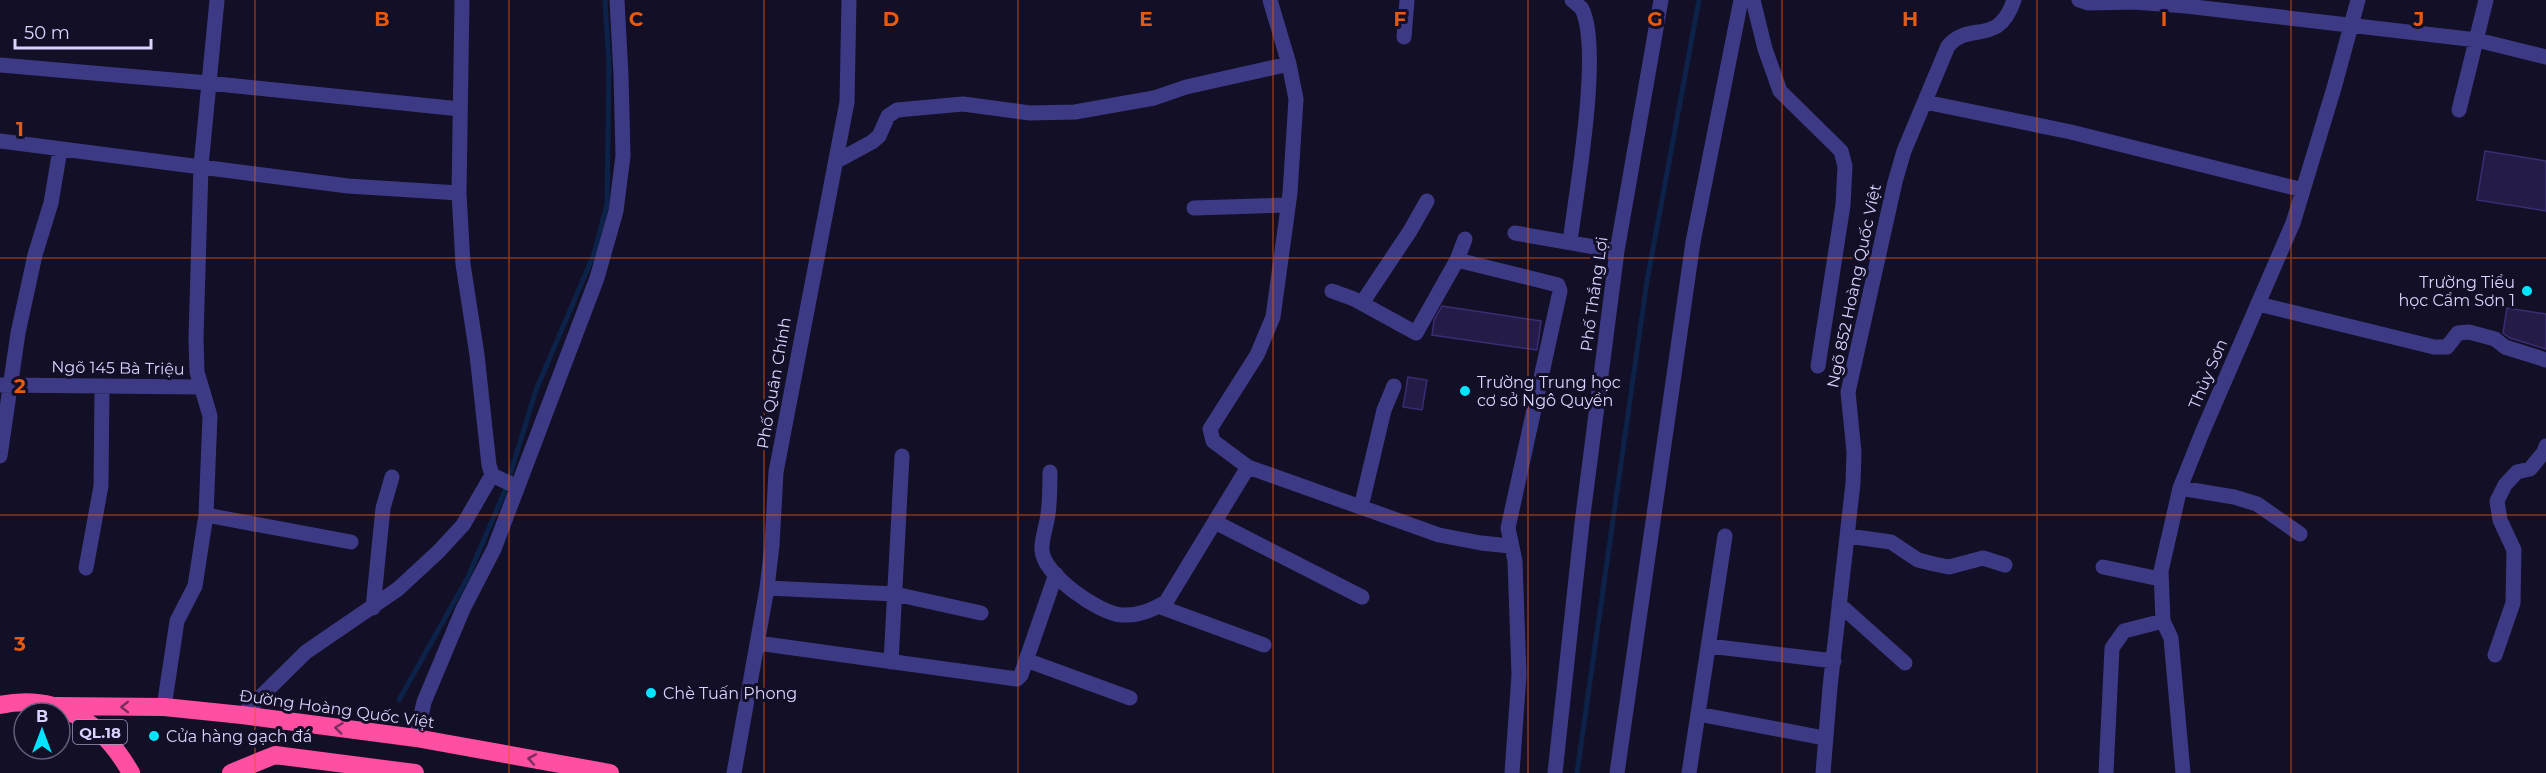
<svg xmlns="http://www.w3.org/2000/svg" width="2546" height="773" viewBox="0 0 2546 773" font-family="Montserrat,sans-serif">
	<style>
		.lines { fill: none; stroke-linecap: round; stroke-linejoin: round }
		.stream { stroke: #0c2248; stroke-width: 5 }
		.building { fill: #241b47; stroke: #3b2d73; stroke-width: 1.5 }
		.minor { stroke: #3d3a85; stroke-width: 15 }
		.highway { stroke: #ff4fa3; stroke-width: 18 }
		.oneway { stroke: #7d2c5e }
		.grid { fill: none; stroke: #e8590c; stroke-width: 1.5; stroke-opacity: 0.55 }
		.poi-dot { fill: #00e5ff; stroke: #130f26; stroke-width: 2 }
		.labels { text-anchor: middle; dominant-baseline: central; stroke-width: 6; stroke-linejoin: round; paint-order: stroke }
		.shield { fill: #130f26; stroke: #9e99be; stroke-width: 1.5 }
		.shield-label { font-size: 15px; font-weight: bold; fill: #d9d4ff }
		.poi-label { font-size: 16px; fill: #d9d4ff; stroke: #130f26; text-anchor: start }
		.street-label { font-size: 16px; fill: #d9d4ff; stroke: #130f26 }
		.grid-label { font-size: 20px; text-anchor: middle; font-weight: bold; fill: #e8590c; stroke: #130f26; stroke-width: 6; stroke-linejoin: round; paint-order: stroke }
	</style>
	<rect width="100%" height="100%" fill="#130f26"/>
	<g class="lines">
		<path class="stream" d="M 399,700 L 468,577 L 506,488 L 536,390 L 594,254 L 607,204 L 609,65 L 605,0
			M 1577,773 L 1647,281 L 1699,0"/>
	</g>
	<path class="building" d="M 2485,151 L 2546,161 L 2546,211 L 2477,200 Z
		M 1442,306 L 1541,321 L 1537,350 L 1432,335 L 1434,320 Z
		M 2507,308 L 2546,314 L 2546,349 L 2510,338 L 2503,333 Z
		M 1408,377 L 1427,380 L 1422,410 L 1403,407 Z"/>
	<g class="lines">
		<path class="minor" d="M 462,0 L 459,193 L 463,264 L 477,355 L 489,465 L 492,475 L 517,487
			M 1270,0 L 1289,64 L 1296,99 L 1290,193 L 1273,317 L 1257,355 L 1210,429 L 1213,441 L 1248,467 L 1439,535 L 1481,543 L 1510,546
			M 1753,0 L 1765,49 L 1780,91 L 1841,151 L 1845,166 L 1843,205 L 1818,366
			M 2079,0 L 2088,3 L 2134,2 L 2186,6 L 2477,40 L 2546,57
			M 1404,37 L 1407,0
			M 0,65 L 208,83 L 460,109
			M 1925,102 L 2071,132 L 2303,190
			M 2459,110 L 2486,0
			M 0,141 L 348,186 L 459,193
			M 837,161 L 872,142 L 879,136 L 888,116 L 897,110 L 963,104 L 1030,113 L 1075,112 L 1154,98 L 1186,87 L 1289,64
			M 1194,208 L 1288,205
			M 1515,233 L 1617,251
			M 1570,242 C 1576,193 1602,50 1582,9 C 1580,6 1575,3 1572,0
			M 1457,260 L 1558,285 L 1560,291 L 1508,528 L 1515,561 L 1519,675 L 1512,773
			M 1332,291 L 1354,299 L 1416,333 L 1457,260 L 1465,239
			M 1362,303 L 1410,231 L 1427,201
			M 2258,304 L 2434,347 L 2447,347 L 2458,333 L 2469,332 L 2495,339 L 2505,347 L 2546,360
			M 0,385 L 200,387
			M 0,456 L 18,333 L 35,255 L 51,203 L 60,150
			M 1050,472 C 1050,485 1050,500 1048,514 C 1047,525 1041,539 1042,550 C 1043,575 1100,614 1122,615 C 1140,616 1151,610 1166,602 L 1248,467
			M 2180,488 L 2234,497 L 2257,504 L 2300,534
			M 1361,507 L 1384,410 L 1394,386
			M 206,515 L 351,542
			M 1215,522 L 1362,597
			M 1848,536 L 1891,542 L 1918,560 L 1934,564 L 1949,567 L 1983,558 L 2005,565
			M 2103,567 L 2160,579
			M 86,568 L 101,486 L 102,386
			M 767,588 L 895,594 L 981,613
			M 1839,604 L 1905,663
			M 1158,606 L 1264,645
			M 373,608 L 383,508 L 392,477
			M 758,643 L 1017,679 L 1021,675 L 1056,574
			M 1709,646 L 1834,661
			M 2495,655 L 2513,603 L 2514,550 L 2500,520 L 2497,501 L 2505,485 L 2517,472 L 2530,469 L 2544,452 L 2546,446
			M 1026,660 L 1130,698
			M 891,662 L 902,456
			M 164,707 L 177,621 L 195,586 L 206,515 L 210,416 L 197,372 L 196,338 L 201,166 L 217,0
			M 1698,714 L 1824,738
			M 242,715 L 306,652 L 398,589 L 439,551 L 463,525 L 492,475
			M 416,738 L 424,702 L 463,609 L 494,549 L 597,278 L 616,211 L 623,156 L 621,75 L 617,0
			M 734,773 L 767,588 L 772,545 L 776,472 L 847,102 L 849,0
			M 1555,773 L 1582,523 L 1617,251 L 1661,0
			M 1617,773 L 1693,242 L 1741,0
			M 1689,773 L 1725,536
			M 1823,773 L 1830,687 L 1853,483 L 1854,452 L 1848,392 L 1895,182 L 1904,151 L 1948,46 C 1970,20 1998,48 2014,0
			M 2106,773 L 2112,648 L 2124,631 L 2163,621
			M 2183,773 L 2171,638 L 2163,621 L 2161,571 L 2180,488 L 2202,433 L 2293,223 L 2334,88 L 2358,0"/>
		<path class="highway" d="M 0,705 C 59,693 103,723 131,773
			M 55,706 L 164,707 L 242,715 L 416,738 L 610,773
			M 231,773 L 275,755 L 415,773"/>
	</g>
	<defs><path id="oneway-chevron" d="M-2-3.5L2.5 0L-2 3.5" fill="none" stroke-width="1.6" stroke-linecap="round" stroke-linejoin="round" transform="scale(1.5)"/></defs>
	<g class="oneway">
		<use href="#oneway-chevron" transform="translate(125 707) rotate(-180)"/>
		<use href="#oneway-chevron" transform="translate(339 728) rotate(-173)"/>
		<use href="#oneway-chevron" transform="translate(532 759) rotate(-170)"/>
	</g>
	<path class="grid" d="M 255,0 L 255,773M 509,0 L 509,773M 764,0 L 764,773M 1018,0 L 1018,773M 1273,0 L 1273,773M 1528,0 L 1528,773M 1782,0 L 1782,773M 2037,0 L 2037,773M 2291,0 L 2291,773M 0,258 L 2546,258M 0,515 L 2546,515"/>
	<g class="poi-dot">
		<circle cx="2527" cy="291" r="6"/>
		<circle cx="1465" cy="391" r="6"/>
		<circle cx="651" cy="693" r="6"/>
		<circle cx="154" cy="736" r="6"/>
	</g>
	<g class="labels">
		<rect class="shield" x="73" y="720" width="54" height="24" rx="4.5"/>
		<g class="shield-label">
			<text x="100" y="732">QL.18</text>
		</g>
		<g class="poi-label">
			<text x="2515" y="282" text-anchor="end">Trường Tiểu<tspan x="2515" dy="18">học Cẩm Sơn 1</tspan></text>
			<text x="1477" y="382">Trường Trung học<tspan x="1477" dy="18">cơ sở Ngô Quyền</tspan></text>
			<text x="663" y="693">Chè Tuấn Phong</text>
			<text x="166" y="736">Cửa hàng gạch đá</text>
		</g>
		<g class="street-label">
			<text transform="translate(1854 286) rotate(-78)">Ngõ 852 Hoàng Quốc Việt</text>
			<text transform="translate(1594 294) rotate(-82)">Phố Thắng Lợi</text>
			<text transform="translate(118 368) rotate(1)">Ngõ 145 Bà Triệu</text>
			<text transform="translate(2208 374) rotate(-67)">Thủy Sơn</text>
			<text transform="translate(774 383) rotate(-80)">Phố Quân Chính</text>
			<text transform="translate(337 709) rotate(8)">Đường Hoàng Quốc Việt</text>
		</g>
	</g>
	<g class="grid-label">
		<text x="382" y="26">B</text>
		<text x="636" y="26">C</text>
		<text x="891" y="26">D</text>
		<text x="1146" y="26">E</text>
		<text x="1400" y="26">F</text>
		<text x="1655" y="26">G</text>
		<text x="1910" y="26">H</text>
		<text x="2164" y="26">I</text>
		<text x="2419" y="26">J</text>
		<text x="20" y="136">1</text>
		<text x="20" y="393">2</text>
		<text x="20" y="651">3</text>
	</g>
	<g transform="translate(42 731)"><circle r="28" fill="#130f26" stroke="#625e7d" stroke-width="1.5"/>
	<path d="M0-4.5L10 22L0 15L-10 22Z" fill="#00e5ff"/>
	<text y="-9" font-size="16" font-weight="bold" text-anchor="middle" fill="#d9d4ff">B</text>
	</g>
	<path d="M15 39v9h136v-9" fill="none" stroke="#d9d4ff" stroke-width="3"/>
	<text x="24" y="39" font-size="18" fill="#d9d4ff" stroke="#130f26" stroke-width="4.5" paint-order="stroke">50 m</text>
</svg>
